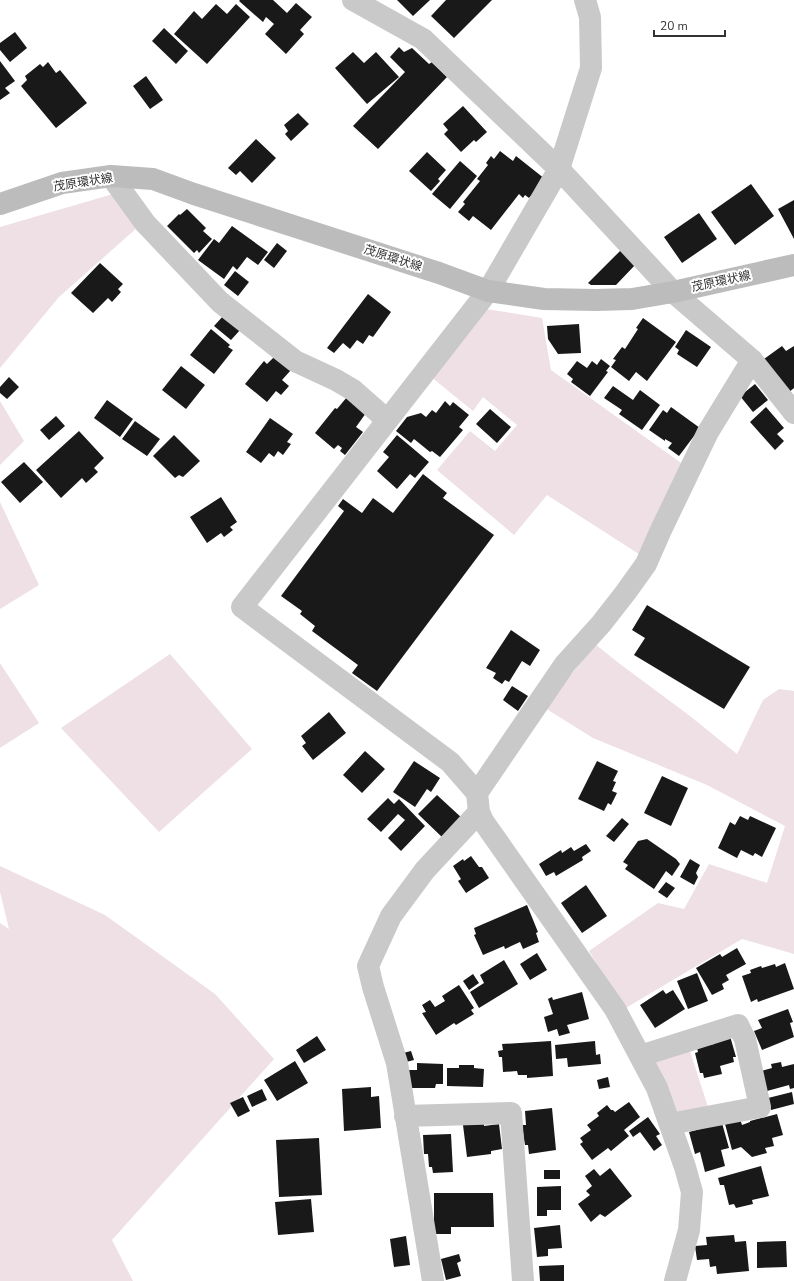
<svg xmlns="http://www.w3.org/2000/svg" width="794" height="1281" viewBox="0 0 794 1281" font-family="'Nunito Sans','Noto Sans JP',sans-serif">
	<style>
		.green { fill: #eee0e4 }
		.building { fill: #191919 }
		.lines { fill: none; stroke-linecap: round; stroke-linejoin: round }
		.minor { stroke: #c9c9c9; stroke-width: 22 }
		.secondary { stroke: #bcbcbc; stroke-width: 22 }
		.labels { text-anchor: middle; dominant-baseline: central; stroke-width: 4; stroke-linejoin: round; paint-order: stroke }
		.street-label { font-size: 12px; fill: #323232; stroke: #fff }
	</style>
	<rect width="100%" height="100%" fill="#fff"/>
	<path class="green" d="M 113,194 L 139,226 L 59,297 L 0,368 L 0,227 Z
		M 486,309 L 542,318 L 551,370 L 684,465 L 642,556 L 547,495 L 514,535 L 437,470 L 470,431 L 495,451 L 517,425 L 483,397 L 473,411 L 430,376 Z
		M 0,401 L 24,441 L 0,465 Z
		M 0,502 L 39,585 L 0,609 Z
		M 595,644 L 620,664 L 690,716 L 737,754 L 763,700 L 779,689 L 794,691 L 794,954 L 742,939 L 624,1009 L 589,951 L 658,903 L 684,909 L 709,864 L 767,883 L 785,826 L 707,785 L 593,738 L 545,708 Z
		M 170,654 L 252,749 L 159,832 L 61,728 Z
		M 0,663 L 39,723 L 0,748 Z
		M 0,866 L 105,915 L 215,994 L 274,1059 L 112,1240 L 133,1281 L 0,1281 L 0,923 L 9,929 L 0,892 Z
		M 689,1048 L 709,1110 L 677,1112 L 652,1059 Z"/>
	<path class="building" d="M 240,0 L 273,0 L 287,13 L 296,3 L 312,17 L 300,30 L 304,34 L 286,54 L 265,34 L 274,24 L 266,17 L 263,22 L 239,1 Z
		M 397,0 L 430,0 L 413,16 Z
		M 446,0 L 492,0 L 454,38 L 431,16 Z
		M 216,4 L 227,14 L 236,4 L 250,17 L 207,64 L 174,34 L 194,11 L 202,19 Z
		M 164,28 L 188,51 L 176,64 L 152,41 Z
		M 15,32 L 27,48 L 10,62 L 0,50 L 0,43 Z
		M 399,47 L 404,52 L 412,48 L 429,64 L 432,62 L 447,77 L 378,149 L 353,126 L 405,72 L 390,57 Z
		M 353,52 L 364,63 L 376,52 L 399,77 L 367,104 L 335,68 Z
		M 0,61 L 15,81 L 5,88 L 10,93 L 0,100 Z
		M 48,62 L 56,73 L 60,70 L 87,103 L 56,128 L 21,86 L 27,80 L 25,76 L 40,64 L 43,67 Z
		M 146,76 L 163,100 L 150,109 L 133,86 Z
		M 463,106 L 487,132 L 476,142 L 474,140 L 461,152 L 444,134 L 448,130 L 443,124 Z
		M 298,113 L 309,124 L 291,141 L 285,134 L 288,131 L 284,125 Z
		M 256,139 L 276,158 L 252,183 L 240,171 L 236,175 L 228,168 Z
		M 500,151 L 513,161 L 516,156 L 545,179 L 529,198 L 525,195 L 523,198 L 519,194 L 491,230 L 473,216 L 469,221 L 458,212 L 465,204 L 463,202 L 480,181 L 477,179 L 488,165 L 486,163 L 491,156 L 494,159 Z
		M 427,152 L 446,170 L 438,179 L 440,181 L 431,191 L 409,171 Z
		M 460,161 L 477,176 L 450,209 L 432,194 Z
		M 751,184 L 774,216 L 735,245 L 711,212 Z
		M 794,200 L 794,239 L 778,209 Z
		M 187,209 L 206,228 L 203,231 L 212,239 L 199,253 L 197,250 L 194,253 L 167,226 L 179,214 L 180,215 Z
		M 699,213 L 717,239 L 682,263 L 664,237 Z
		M 232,226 L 268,252 L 258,265 L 247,257 L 237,270 L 233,266 L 224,279 L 198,260 L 214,239 L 219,243 Z
		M 277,243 L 287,251 L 274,268 L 264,260 Z
		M 621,250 L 636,264 L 616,285 L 591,285 L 588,283 Z
		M 100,263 L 123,284 L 118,289 L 121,292 L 112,302 L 108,298 L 93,313 L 71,293 Z
		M 235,271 L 249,282 L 238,296 L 224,285 Z
		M 368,294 L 391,312 L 373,337 L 369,335 L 363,344 L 357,340 L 350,349 L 343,343 L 334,353 L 327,348 Z
		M 224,315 L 241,329 L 231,340 L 214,326 Z
		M 643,318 L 676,342 L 647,381 L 636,372 L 629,381 L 611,367 L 616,360 L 613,359 L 622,347 L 625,349 L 638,329 L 636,328 Z
		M 579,324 L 581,353 L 558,354 L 548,339 L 547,326 Z
		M 211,329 L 230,345 L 228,347 L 233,350 L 214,374 L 190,355 Z
		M 686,330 L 711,347 L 697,367 L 677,354 L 679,350 L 675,347 Z
		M 782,346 L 786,351 L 794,346 L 794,388 L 788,393 L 764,359 Z
		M 274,357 L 291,370 L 282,380 L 289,386 L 281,395 L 276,391 L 267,402 L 245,384 L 264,361 L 267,364 Z
		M 601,359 L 610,366 L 606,371 L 608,372 L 590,396 L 571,382 L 573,379 L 567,374 L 577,361 L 587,368 L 592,361 L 597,365 Z
		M 181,366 L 205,385 L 186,409 L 162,390 Z
		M 9,377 L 19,387 L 7,399 L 0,393 L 0,387 Z
		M 755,384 L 768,400 L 753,412 L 740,396 Z
		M 613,386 L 633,400 L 640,390 L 660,405 L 642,430 L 619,414 L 622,410 L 604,398 Z
		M 347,397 L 366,413 L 356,427 L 363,432 L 345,455 L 340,451 L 342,448 L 338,445 L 334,449 L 315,433 L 335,408 L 337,409 Z
		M 107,400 L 133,419 L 120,437 L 94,418 Z
		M 445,401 L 450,406 L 453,402 L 469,415 L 459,427 L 463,430 L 440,457 L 432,451 L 430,452 L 414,439 L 411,443 L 396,431 L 407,417 L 421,413 L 426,417 L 432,410 L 436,413 Z
		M 671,407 L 700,428 L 679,456 L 668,448 L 672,443 L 665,439 L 665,441 L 649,430 L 663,410 L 667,413 Z
		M 766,407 L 784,428 L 777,434 L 784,441 L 775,450 L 750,422 Z
		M 490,409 L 511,427 L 497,443 L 476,424 Z
		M 56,416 L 65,426 L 49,440 L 40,430 Z
		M 270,418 L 293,434 L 287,442 L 291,444 L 283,455 L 278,451 L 274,457 L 269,453 L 261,463 L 246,452 Z
		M 135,421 L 160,439 L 147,456 L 122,439 Z
		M 79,431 L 104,458 L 94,468 L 98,472 L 86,483 L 82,478 L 61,498 L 36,470 Z
		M 174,435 L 200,461 L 183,477 L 179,475 L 175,478 L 153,456 Z
		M 397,435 L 429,462 L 415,478 L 410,474 L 397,489 L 377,471 L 389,457 L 383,452 Z
		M 24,462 L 43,482 L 20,503 L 1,482 Z
		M 423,474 L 447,493 L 443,498 L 494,535 L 377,691 L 352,673 L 358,665 L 312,631 L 315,626 L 300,614 L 302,611 L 281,596 L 344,511 L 338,506 L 343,499 L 362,513 L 373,498 L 393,513 Z
		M 221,497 L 237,522 L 230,527 L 233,530 L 224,537 L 221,533 L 207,543 L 190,517 Z
		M 647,605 L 750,667 L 724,709 L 634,655 L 645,638 L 632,630 Z
		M 511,630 L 540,650 L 530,666 L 522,661 L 509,682 L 505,680 L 502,684 L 493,678 L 496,673 L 486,668 Z
		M 512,686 L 528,696 L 518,711 L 503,700 Z
		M 329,712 L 346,733 L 313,760 L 302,746 L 306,743 L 301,736 Z
		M 365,751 L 385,769 L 362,793 L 343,775 Z
		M 414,761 L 440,778 L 431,792 L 427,789 L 415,807 L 393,792 Z
		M 597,761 L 618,771 L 613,781 L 616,782 L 612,791 L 617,793 L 611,805 L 608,803 L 604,811 L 578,799 Z
		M 662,776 L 688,788 L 671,826 L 644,813 Z
		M 437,795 L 463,819 L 444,839 L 418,814 Z
		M 388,798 L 394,804 L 399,799 L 425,826 L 401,851 L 388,838 L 405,820 L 398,814 L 381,832 L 367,819 Z
		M 740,816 L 748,820 L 750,816 L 776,828 L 762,857 L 755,853 L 753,856 L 741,850 L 737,858 L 718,848 L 730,822 L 735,825 Z
		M 622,818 L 629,824 L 614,842 L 606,836 Z
		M 647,839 L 676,859 L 680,864 L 672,876 L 666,871 L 654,889 L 625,869 L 628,865 L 623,862 L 638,841 Z
		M 586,844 L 591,851 L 582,857 L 583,860 L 556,876 L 554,872 L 546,876 L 539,864 L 561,850 L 562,853 L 571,847 L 574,851 Z
		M 471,856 L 479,867 L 482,867 L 489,878 L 466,893 L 458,881 L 461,879 L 453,866 L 463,859 L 464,861 Z
		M 690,859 L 700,865 L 696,873 L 698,877 L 694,885 L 680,877 Z
		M 666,882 L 675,888 L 667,898 L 658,892 Z
		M 586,885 L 607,916 L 582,933 L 561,903 Z
		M 527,905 L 538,932 L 536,933 L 539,942 L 523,949 L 520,942 L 505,949 L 504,946 L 483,955 L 474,935 L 476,934 L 474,928 Z
		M 737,948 L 746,964 L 726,975 L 729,980 L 722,984 L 724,989 L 712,995 L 696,968 L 720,954 L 722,957 Z
		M 537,953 L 547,970 L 530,980 L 520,964 Z
		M 504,960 L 518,984 L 479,1008 L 470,992 L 484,983 L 480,975 Z
		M 785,963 L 794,989 L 758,1002 L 757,999 L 751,1002 L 742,976 L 751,973 L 750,970 L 761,966 L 762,968 L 775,964 L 776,967 Z
		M 697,973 L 708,1001 L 688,1009 L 677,981 Z
		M 473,974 L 479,983 L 469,990 L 463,981 Z
		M 459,985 L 474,1008 L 471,1010 L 474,1014 L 456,1025 L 454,1023 L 436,1035 L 422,1013 L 426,1012 L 422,1005 L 430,1000 L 435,1007 L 445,1001 L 442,996 Z
		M 663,990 L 666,994 L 673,990 L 685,1009 L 655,1028 L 640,1005 Z
		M 582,992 L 589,1019 L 567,1025 L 570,1033 L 559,1036 L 557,1029 L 548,1032 L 544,1017 L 553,1014 L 548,999 L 552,997 L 553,1000 Z
		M 788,1009 L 793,1022 L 790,1023 L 794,1037 L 762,1050 L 754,1031 L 762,1028 L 758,1020 Z
		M 317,1036 L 326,1050 L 304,1063 L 296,1050 Z
		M 730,1036 L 736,1057 L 733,1057 L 734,1062 L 720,1066 L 722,1074 L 704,1078 L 703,1073 L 700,1073 L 695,1053 L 698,1052 L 697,1048 L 714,1044 L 713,1040 Z
		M 551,1041 L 553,1076 L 527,1078 L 527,1075 L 518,1075 L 517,1071 L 503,1072 L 502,1057 L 499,1057 L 498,1051 L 503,1050 L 502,1044 Z
		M 595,1041 L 596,1055 L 600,1054 L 601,1064 L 568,1067 L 567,1058 L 556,1059 L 555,1045 Z
		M 411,1051 L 414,1060 L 406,1062 L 403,1053 Z
		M 295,1061 L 308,1083 L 277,1101 L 264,1080 Z
		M 781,1062 L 782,1067 L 794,1064 L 794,1088 L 790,1089 L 789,1085 L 767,1091 L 761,1071 L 772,1068 L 771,1064 Z
		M 417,1063 L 443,1064 L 443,1084 L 436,1084 L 435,1088 L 408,1088 L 409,1070 L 417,1070 Z
		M 459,1065 L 474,1065 L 474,1068 L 484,1069 L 483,1087 L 447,1086 L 447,1068 L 459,1068 Z
		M 608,1077 L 610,1087 L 599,1089 L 597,1080 Z
		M 371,1087 L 371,1097 L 379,1096 L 381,1128 L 344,1131 L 342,1089 Z
		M 262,1089 L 267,1100 L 252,1107 L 247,1096 Z
		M 792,1092 L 794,1104 L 771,1110 L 768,1098 Z
		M 243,1097 L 250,1111 L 238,1117 L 230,1103 Z
		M 629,1102 L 640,1117 L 624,1130 L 629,1136 L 611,1151 L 608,1148 L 592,1160 L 580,1144 L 583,1142 L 580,1138 L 591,1130 L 587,1125 L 599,1116 L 597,1113 L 607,1105 L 611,1110 L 613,1110 L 615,1112 Z
		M 552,1108 L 556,1150 L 529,1154 L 528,1145 L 525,1145 L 522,1125 L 526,1125 L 525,1111 Z
		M 777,1114 L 783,1135 L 772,1138 L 774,1146 L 765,1148 L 767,1153 L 752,1157 L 741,1147 L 732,1150 L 725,1124 L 740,1119 L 742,1125 L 750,1122 L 750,1121 Z
		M 648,1117 L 660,1134 L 656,1136 L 662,1145 L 654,1151 L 640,1132 L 633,1137 L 629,1131 Z
		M 484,1122 L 484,1126 L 499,1124 L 502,1149 L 491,1151 L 491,1154 L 467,1157 L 463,1125 Z
		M 722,1123 L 729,1148 L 721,1150 L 725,1166 L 705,1172 L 700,1152 L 695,1154 L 689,1132 Z
		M 451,1134 L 453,1172 L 433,1173 L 432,1167 L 429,1167 L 428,1154 L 424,1154 L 423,1135 Z
		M 319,1138 L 322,1195 L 279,1197 L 276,1140 Z
		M 761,1166 L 769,1196 L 752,1200 L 753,1204 L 736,1208 L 734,1204 L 729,1205 L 724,1185 L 720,1185 L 718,1178 Z
		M 610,1168 L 632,1196 L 605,1217 L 600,1214 L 591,1222 L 578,1204 L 590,1195 L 586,1191 L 592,1186 L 585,1176 L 594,1169 L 600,1176 Z
		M 544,1170 L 560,1170 L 560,1179 L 544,1179 Z
		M 561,1186 L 561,1210 L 547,1210 L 547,1216 L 537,1216 L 537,1187 Z
		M 434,1193 L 493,1193 L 494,1227 L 451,1227 L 451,1234 L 434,1234 Z
		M 311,1199 L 314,1232 L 278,1235 L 275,1202 Z
		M 560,1225 L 562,1248 L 548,1249 L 548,1256 L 537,1257 L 534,1228 Z
		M 734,1235 L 735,1242 L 746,1241 L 749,1271 L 717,1274 L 716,1266 L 710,1267 L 709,1259 L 697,1260 L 695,1246 L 707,1245 L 706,1237 Z
		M 406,1236 L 410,1265 L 394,1267 L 390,1239 Z
		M 786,1241 L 787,1267 L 757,1268 L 757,1242 Z
		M 459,1254 L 461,1261 L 457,1263 L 461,1276 L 446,1280 L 441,1259 Z
		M 564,1265 L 564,1281 L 540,1281 L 539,1266 Z"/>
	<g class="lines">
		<path class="minor" d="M 353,0 L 423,39 L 559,169 L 673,292 L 752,360 L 794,413
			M 585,0 L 590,17 L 591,68 L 559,169 L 488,291 L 242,607 L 450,762 L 477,793 L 479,812 L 483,821 L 615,1009 L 657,1088 L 685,1167 L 692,1192 L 689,1230 L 675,1281
			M 111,176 L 145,223 L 220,302 L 295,361 L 336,380 L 353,390 L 387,420
			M 477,793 L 565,664 L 601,624 L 626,592 L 646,564 L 660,532 L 708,432 L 752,360
			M 640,1056 L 738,1025 L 745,1039 L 760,1107 L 670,1124
			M 405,1116 L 511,1113 L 523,1281
			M 433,1281 L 397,1063 L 373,987 L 368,966 L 391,916 L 425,870 L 479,812"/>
		<path class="secondary" d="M 0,204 L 62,183 L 111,176 L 153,179 L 194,194 L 439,273 L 488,291 L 544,299 L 596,300 L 632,299 L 673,292 L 794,265"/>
	</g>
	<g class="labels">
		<g class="street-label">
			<text transform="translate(83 182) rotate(-9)">茂原環状線</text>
			<text transform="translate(393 258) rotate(18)">茂原環状線</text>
			<text transform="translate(721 281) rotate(-12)">茂原環状線</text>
		</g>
	</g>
	<path d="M654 30v6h71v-6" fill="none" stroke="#323232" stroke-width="2"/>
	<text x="660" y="30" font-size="12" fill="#323232" stroke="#ffffff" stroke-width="3" paint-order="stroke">20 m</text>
</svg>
